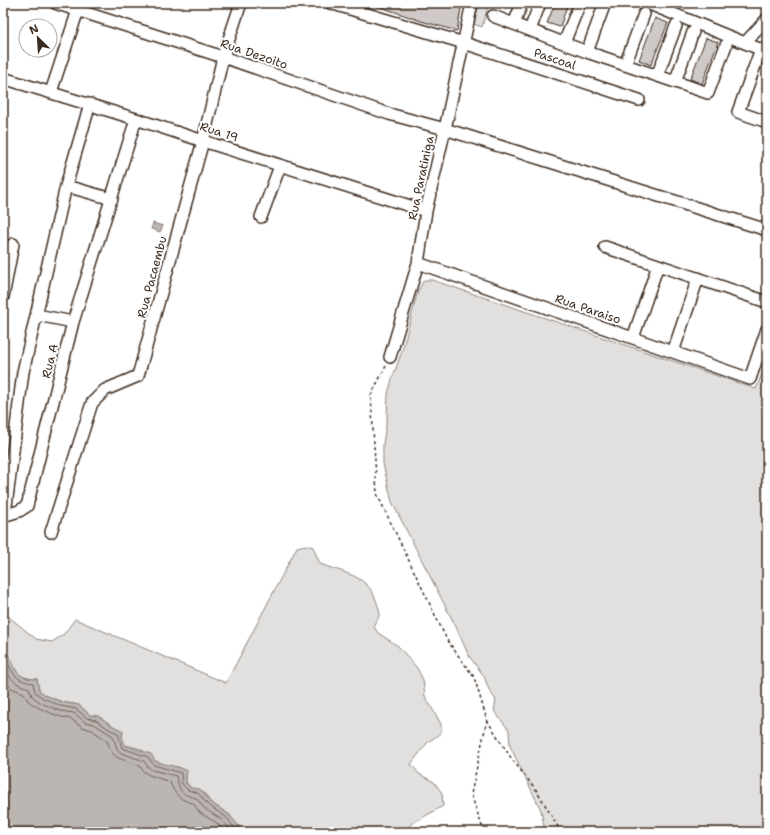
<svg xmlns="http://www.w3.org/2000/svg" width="770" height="835" viewBox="0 0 770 835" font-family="'Shantell Sans',sans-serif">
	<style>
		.green { fill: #e2e0de; stroke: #8e857e }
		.water { fill: #bcb6b3; stroke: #887e77 }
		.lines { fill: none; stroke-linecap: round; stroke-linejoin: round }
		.shore { stroke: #6f625a; stroke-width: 1 }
		.building { fill: #cfcac7; stroke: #3b2a1e }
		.minor-casing { stroke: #3b2a1e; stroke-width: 14 }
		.path { stroke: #3b2a1e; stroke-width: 1.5; stroke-dasharray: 3 3; stroke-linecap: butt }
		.minor { stroke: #fff; stroke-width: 11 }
		.labels { text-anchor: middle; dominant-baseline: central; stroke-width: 4; stroke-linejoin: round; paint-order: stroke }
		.street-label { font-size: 12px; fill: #3b2a1e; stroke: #fff }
	</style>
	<rect width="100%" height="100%" fill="#fff"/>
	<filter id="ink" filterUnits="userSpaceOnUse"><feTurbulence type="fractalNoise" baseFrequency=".025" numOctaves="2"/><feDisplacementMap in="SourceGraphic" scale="8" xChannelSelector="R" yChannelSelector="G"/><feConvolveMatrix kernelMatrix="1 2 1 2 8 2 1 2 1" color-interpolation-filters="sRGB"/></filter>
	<g filter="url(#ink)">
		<path class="green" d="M 479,3 L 489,3 L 482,27 L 474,24 Z
			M 424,280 L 432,280 L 756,389 L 767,361 L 767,832 L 542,832 L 544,826 L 541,810 L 510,746 L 509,730 L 494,711 L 496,700 L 489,690 L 484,676 L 469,656 L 456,627 L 392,502 L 383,464 L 383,444 L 387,419 L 388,394 L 392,379 L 402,351 L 418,291 Z
			M 305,545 L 313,547 L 320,564 C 352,576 372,575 380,614 L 374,627 L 378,633 L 398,646 L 417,668 L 423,680 L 425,696 L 441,724 L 441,733 L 428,742 L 411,764 L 419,774 L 434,782 L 442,793 L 443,806 L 411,824 L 403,832 L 244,832 L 231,817 L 230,815 L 210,802 L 205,794 L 191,788 L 186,782 L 186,774 L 188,771 L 178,767 L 173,767 L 155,761 L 141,749 L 125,745 L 122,737 L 123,731 L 113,726 L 98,716 L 90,715 L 79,705 L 62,702 L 45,695 L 39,690 L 37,679 C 8,679 19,660 3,651 L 3,612 L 36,639 L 52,642 L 64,634 L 75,619 L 226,683 L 297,547 Z"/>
		<path class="water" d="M 153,223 L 163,226 L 160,232 L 151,229 Z
			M 3,651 C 19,660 8,679 37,679 L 39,690 L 45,695 L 62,702 L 79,705 L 90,715 L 98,716 L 113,726 L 123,731 L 122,737 L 125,745 L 151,754 L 155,761 C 166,765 178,766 188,771 L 186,774 L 186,783 L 191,788 L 200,789 L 210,802 L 230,815 L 231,817 L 244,832 L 3,832 Z"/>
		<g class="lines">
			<path class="shore" d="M 3,656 C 13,670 13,681 33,683 L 35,692 L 43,698 L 61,706 L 76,709 L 87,718 L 96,720 L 110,730 L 118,733 L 122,748 L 148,757 L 154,765 L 181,773 L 182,784 L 188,790 L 198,793 L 208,805 L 226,817 L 238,832
				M 3,665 C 10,678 13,684 29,688 L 32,696 L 41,703 L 60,711 L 74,713 L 85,722 L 94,724 L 113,736 L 117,749 L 121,753 L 144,761 L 148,767 L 152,770 L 176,776 C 180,791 180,794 196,798 L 205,809 L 222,820 L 232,832
				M 3,679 L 11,688 L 24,693 L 28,701 L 37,707 L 58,716 L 71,719 L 82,727 L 92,730 L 107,741 L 112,753 L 118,758 L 140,766 L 143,771 L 149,775 L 170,782 C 174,794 181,801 193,803 L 200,813 L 217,823 L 224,832"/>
		</g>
		<path class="building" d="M 372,3 L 462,3 L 457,31 L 421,21 L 372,4 Z
			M 556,3 L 568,3 L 560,27 L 547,23 L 554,6 L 555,7 Z
			M 655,18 L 668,23 L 651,65 L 639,60 Z
			M 706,38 L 718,42 L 702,84 L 690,79 Z"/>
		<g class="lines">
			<defs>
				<path id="minor" d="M 55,3 L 223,57 L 389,114 L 445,129 L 544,160 L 767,230
					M 330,3 L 464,43 L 639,100
					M 647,3 L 767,52
					M 493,16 L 587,52 L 605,3
					M 514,24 L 522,3
					M 530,30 L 540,3
					M 564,43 L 580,3
					M 745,43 L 767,19
					M 761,49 L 738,112 L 767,122
					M 587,52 L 708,93 L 726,45
					M 625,65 L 644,14
					M 657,76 L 676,26
					M 3,78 L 136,119 L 203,141 L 426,211
					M 675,82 L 693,32
					M 51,92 L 80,4
					M 66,186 L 112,199
					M 261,217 L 280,166
					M 605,247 L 767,302
					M 418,263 L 750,379 L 767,329
					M 3,297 L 13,244
					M 37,315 L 73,322
					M 633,338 L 658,265
					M 673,352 L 698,278
					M 390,357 L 418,263 L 426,211 L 445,129 L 472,3
					M 3,516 L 19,511 L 27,506 L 73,322 L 136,119
					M 4,516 L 6,506 L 23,372 L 66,186 L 90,104
					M 51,532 L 92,403 L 105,390 L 138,376 L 203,141 L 223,57 L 241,3"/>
			</defs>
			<use href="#minor" class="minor-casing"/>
			<path class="path" d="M 386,366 L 371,395 L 377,494 L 447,640 L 474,677 L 487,720 L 471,794 L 484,832
				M 487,720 L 511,758 L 537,791 L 561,832"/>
			<use href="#minor" class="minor"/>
		</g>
	</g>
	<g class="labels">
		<g class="street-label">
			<text transform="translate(254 54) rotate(19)">Rua Dezoito</text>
			<text transform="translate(555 59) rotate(18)">Pascoal</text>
			<text transform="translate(219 132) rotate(18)">Rua 19</text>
			<text transform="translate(421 178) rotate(-78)">Rua Paratiniga</text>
			<text transform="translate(152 277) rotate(-75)">Rua Pacaembu</text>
			<text transform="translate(588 309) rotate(19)">Rua Paraiso</text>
			<text transform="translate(50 361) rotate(-76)">Rua A</text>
		</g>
	</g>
	<rect width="770" height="835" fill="none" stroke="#fff" stroke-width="16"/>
	<rect x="8" y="8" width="754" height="819" fill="none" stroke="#3b2a1e" stroke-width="1.5" filter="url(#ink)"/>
	<g transform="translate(38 38) rotate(335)"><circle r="19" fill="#ffffff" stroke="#b1aaa5"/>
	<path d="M0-3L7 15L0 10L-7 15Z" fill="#3b2a1e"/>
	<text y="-6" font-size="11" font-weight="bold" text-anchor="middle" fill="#3b2a1e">N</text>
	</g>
</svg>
